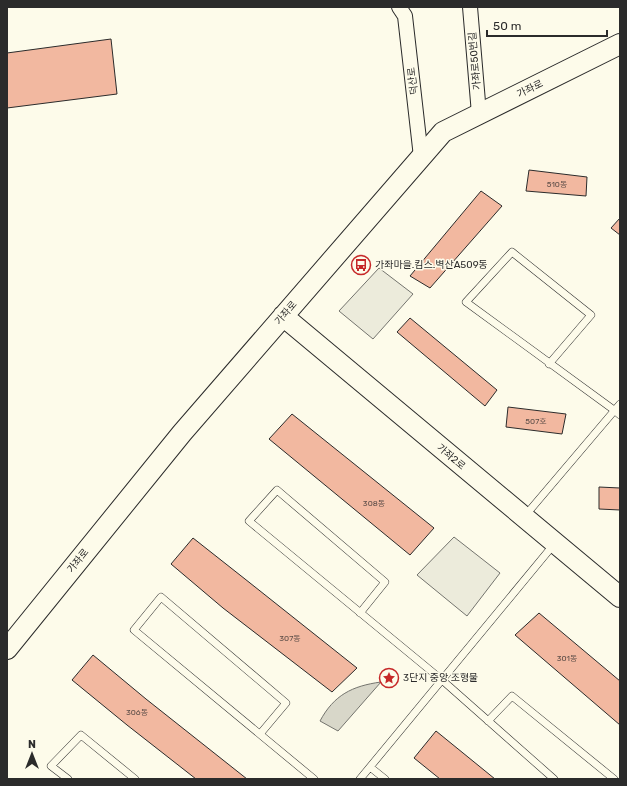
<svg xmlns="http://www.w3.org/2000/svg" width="627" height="786" viewBox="0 0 627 786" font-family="Rubik,'Noto Sans KR',sans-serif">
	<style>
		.green { fill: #ecebdb; stroke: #74746e }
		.water { fill: #d8d7c9; stroke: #74746e }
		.building { fill: #f2b8a0; stroke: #2b2b2b }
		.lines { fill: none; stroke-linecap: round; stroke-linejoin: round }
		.lane-casing { stroke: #2b2b2b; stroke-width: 8 }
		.street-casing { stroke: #2b2b2b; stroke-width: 16 }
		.secondary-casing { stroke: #2b2b2b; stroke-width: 22 }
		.lane { stroke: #fdfbea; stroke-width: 7 }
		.street { stroke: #fdfbea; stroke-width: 14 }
		.secondary { stroke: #fdfbea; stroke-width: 20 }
		.labels { text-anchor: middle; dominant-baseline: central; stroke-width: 3; stroke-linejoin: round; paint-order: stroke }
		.number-label { font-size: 8px; fill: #5d4e48 }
		.street-label { font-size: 10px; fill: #2b2b2b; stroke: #fdfbea }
		.poi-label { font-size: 10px; fill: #2b2b2b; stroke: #fdfbea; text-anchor: start }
	</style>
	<rect width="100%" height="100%" fill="#fdfbea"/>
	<path class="green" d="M 379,268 L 413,294 L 373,339 L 339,311 Z
		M 454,537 L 500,573 L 467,616 L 417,575 Z"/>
	<path class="water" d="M 381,682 L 338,731 L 320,721 C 334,695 352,686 381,682 Z"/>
	<path class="building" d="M 111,39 L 117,94 L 7,108 L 7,53 Z
		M 529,170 L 587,177 L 586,196 L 526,191 Z
		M 481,191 L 502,206 L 430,288 L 410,276 Z
		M 620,218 L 620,235 L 611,228 Z
		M 410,318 L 497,390 L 485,406 L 397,332 Z
		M 508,407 L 566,414 L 562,434 L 506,427 Z
		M 292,414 L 434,528 L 410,555 L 269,439 Z
		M 599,487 L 620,488 L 620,510 L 599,509 Z
		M 193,538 L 245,579 L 357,668 L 332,692 L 223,608 L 171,564 Z
		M 539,613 L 620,681 L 620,725 L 515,635 Z
		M 93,655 L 146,699 L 247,779 L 196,779 L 127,725 L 72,680 Z
		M 436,731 L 495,779 L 440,779 L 414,758 Z"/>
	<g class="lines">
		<defs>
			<path id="lane" d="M 549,364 L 591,315 L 512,252 L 466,302 L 614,410 L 620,415
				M 524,517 L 620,404
				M 360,613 L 385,582 L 277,490 L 249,521 L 442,680 L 554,779
				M 488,721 L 512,696 L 614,779
				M 260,734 L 286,703 L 161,597 L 134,630 L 314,779
				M 370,767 L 385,779
				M 68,779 L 51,766 L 81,735 L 135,779
				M 360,779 L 555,543"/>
			<path id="street" d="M 399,7 L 405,16 L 421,157
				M 470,7 L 479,114"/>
			<path id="secondary" d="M 283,316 L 620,597
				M 7,649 L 182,433 L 443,132 L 620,44"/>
		</defs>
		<use href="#lane" class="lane-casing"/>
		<use href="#street" class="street-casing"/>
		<use href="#secondary" class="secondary-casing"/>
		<use href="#lane" class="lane"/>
		<use href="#street" class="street"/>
		<use href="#secondary" class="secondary"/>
	</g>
	<defs>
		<symbol id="bus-ring" viewBox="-11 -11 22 22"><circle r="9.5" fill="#fdfbea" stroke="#c62828" stroke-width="1.5"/><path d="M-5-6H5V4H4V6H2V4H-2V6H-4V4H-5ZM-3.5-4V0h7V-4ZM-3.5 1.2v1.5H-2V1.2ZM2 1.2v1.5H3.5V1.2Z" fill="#c62828"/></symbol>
		<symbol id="sight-ring" viewBox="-11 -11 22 22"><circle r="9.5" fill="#fdfbea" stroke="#c62828" stroke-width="1.5"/><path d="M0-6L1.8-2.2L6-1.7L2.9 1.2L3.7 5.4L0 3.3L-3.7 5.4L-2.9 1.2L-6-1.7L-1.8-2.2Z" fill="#c62828"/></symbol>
	</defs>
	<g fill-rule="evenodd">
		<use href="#bus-ring" x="350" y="254" width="22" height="22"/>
		<use href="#sight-ring" x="378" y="667" width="22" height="22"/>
	</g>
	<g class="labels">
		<g class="number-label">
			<text x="557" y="184">510동</text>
			<text x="536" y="421">507호</text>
			<text x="374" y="503">308동</text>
			<text x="290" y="638">307동</text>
			<text x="567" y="658">301동</text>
			<text x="137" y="712">306동</text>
		</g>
		<g class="street-label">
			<text transform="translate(475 61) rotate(-95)">가좌로50번길</text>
			<text transform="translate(413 81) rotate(-97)">덕산로</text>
			<text transform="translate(530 89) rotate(-26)">가좌로</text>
			<text transform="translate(286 313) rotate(-49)">가좌로</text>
			<text transform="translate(451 457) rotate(40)">가좌2로</text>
			<text transform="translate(78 561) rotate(-51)">가좌로</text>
		</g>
		<g class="poi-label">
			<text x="375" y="265">가좌마을.킴스.벽산A509동</text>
			<text x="403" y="678">3단지 중앙 조형물</text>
		</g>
	</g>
	<rect width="627" height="786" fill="none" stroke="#2b2b2b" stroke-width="16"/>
	<g transform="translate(32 754)" stroke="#fdfbea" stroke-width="3" paint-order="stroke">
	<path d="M0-3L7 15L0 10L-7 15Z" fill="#2b2b2b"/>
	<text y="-6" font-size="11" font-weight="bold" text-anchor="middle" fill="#2b2b2b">N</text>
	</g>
	<path d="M487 30v6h120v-6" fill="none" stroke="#2b2b2b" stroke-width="2"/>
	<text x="493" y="30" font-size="12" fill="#2b2b2b" stroke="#fdfbea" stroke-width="3" paint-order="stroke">50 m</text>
</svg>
